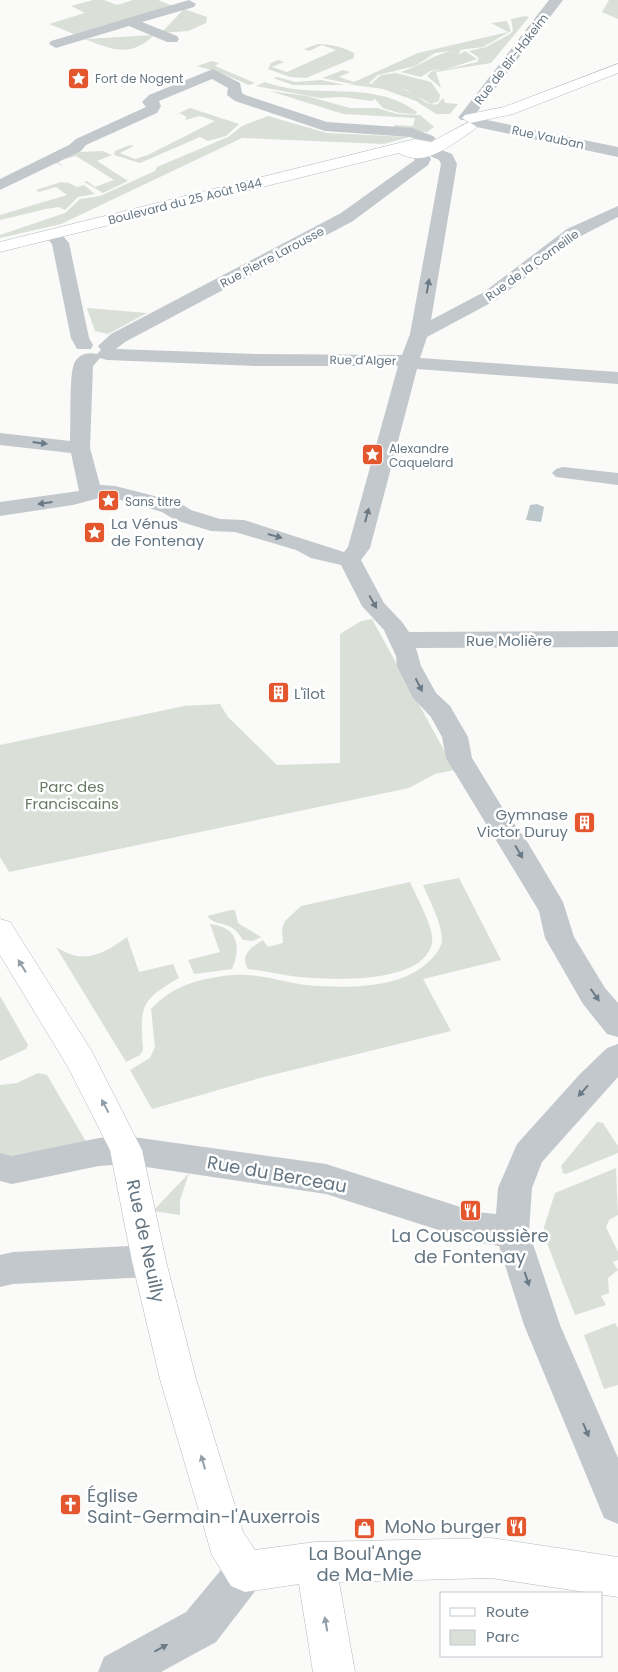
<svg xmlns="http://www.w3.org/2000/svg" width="618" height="1672" viewBox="0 0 618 1672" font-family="Poppins,sans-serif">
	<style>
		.green { fill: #dadfd7 }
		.water { fill: #bbc7cb }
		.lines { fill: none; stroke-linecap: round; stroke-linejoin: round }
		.secondary-casing { stroke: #b3babf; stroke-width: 1 }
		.street { fill: #c3c8cc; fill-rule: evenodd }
		.secondary { fill: #fff; fill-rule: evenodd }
		.oneway { fill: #6a7a87 }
		.oneway2 { fill: #939fa8 }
		.labels { text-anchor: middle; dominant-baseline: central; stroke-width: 5; stroke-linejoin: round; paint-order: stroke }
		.far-street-label { font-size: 12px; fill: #657683; stroke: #fff }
		.far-poi-label { font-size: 12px; fill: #657683; stroke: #fff; text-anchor: start }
		.poi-label { font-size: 15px; fill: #657683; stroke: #fff; text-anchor: start }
		.street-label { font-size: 15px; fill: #657683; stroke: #fff }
		.park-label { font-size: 15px; fill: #687a64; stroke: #fff }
		.near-street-label { font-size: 18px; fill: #657683; stroke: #fff }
		.near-poi-label { font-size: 18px; fill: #657683; stroke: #fff }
	</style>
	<rect width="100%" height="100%" fill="#fafaf8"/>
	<path class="green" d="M 93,0 L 104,0 L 117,5 L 133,0 L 158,0 L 173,6 L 74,34 L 49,24 L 85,13 L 71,6 Z
		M 609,0 L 618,0 L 618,19 L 602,12 Z
		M 184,9 L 207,17 L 206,23 L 188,31 L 161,33 Z
		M 525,16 L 529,17 L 491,63 L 436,72 L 441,88 L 427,76 L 431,72 L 442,69 L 430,71 L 421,77 L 401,72 C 424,65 436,51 461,50 L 458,55 L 465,51 L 477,59 L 444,70 L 477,62 L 479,58 L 469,51 L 486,47 L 510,34 L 513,31 L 511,19 Z
		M 507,21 L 511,31 L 483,47 L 435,53 L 415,66 L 378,75 L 369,83 L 347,83 L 322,78 L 343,70 L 350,72 L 339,77 L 354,82 L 418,53 L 508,32 L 491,23 Z
		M 154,35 C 130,58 113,50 85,39 Z
		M 318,44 C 330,44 343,47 354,53 L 354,58 L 306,78 L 290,77 L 268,69 L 271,63 L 278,60 L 284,62 L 272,67 L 287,72 L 336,50 L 322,45 L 309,51 L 304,49 Z
		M 212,61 L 219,63 L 215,66 L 255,83 L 249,85 L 221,73 L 197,66 Z
		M 396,73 L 431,82 L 440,95 L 439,101 L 431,104 L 407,90 L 372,83 L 381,75 Z
		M 277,77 L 295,82 L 321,80 L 345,85 L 293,85 L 273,78 Z
		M 265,82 C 315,101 371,78 417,112 L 416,114 L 399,113 L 383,108 L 375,99 L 372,101 L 343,97 L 320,98 L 256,86 Z
		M 347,84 C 366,81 393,85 410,92 C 421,96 425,107 438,104 L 443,98 L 445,103 L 458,104 L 450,114 L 436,114 L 416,101 L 383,89 Z
		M 270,91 L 307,96 L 350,108 L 377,108 L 397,114 L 420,115 L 434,127 L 427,132 L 395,129 L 394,125 L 413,126 L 415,118 L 343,114 Z
		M 190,108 L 239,124 L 226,136 L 208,141 L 200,137 L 140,163 L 114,155 L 115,151 L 130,145 L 134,146 L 120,153 L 135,159 L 148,155 L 215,121 L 200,116 L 185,120 L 187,117 L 179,113 Z
		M 268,116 L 327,133 L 409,137 L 384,144 L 242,138 L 61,224 L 0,238 L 0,235 L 65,213 L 80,199 L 100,196 L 155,171 L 157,167 L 228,137 L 242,126 Z
		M 103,151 L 112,155 L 97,161 L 128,181 L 103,193 L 84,182 L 87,181 L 95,187 L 114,180 L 76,156 L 57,161 L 63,166 L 54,162 L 78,152 Z
		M 61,182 L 69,183 L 77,187 L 84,185 L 95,194 L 78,197 L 65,210 L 59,207 L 46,209 L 0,220 L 0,215 L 67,195 L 56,187 L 39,192 L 36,190 Z
		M 87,308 L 147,313 L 108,334 L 95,331 Z
		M 372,619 L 455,770 L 435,774 L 409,788 L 9,872 L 0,857 L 0,745 L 184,706 L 220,704 L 228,717 L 277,765 L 340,763 L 340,634 L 361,621 Z
		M 459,878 L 501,960 L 423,979 L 451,1031 L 260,1078 L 152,1109 L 130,1070 L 150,1058 L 155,1047 L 151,1009 C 173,985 201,978 233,975 C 257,973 282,982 305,985 C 342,988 397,990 426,964 C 433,958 442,949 442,939 C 442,924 429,899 423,885 Z
		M 410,882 C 416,897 435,928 432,943 C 424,982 343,980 312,978 C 290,977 269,971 248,969 C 239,955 252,947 263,940 L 268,947 L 283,943 L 282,928 L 285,921 L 301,906 Z
		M 231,910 L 235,910 L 238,923 L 261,937 L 253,941 L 243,940 C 229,917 218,929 207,916 Z
		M 210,924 C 237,927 242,945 232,969 L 194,974 L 188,960 L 220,952 Z
		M 127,937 L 139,972 L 173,964 L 179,978 C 140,1001 140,1005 143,1050 L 140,1055 L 126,1062 L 56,947 C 84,965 102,955 127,937 Z
		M 0,996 L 28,1045 L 26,1049 L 0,1061 Z
		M 38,1073 L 47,1075 L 88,1145 L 0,1159 L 0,1085 L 17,1083 Z
		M 597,1122 L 603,1123 L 618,1146 L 618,1153 L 566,1174 L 563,1173 L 561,1166 Z
		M 616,1168 L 618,1215 L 609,1220 L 606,1227 L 618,1252 L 618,1260 L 613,1262 L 618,1270 L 608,1278 L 609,1293 L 601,1296 L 606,1305 L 575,1315 L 545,1238 L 544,1227 L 555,1193 Z
		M 189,1173 L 180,1200 L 180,1215 L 153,1211 Z
		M 615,1323 L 618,1328 L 618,1385 L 604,1389 L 584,1335 Z"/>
	<path class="water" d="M 537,504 L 544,507 L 541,522 L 526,520 L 530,505 Z"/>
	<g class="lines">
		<defs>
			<path id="secondary" d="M 618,64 L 618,73 L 513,114 L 470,123 L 462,118 L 465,115 L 504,107 Z
				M 469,122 L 477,127 L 474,130 C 451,144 425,169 399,153 L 0,252 L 0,242 L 415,139 L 431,142 Z
				M 0,919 L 10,922 L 91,1050 L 142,1150 L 166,1261 L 196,1379 L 243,1532 L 255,1550 L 315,1542 L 491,1538 L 618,1557 L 618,1597 L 491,1578 L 339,1582 L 355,1672 L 313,1672 L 299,1584 L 245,1592 L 231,1586 L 212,1555 L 160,1379 L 132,1261 L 110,1150 L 68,1067 L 0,955 Z"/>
		</defs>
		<use href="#secondary" class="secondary-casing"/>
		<path class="street" d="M 189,0 L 196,4 L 194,7 L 142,22 L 177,36 L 179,39 L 177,42 L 167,42 L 129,26 L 56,48 L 49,44 L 51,41 Z
			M 549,0 L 563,0 L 471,120 L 461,120 L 458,117 L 461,114 Z
			M 213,69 L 240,83 L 242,93 L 245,95 L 327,122 L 412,128 L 433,136 L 436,139 L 428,144 L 410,137 L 325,131 L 235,101 L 227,95 L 228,88 L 212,79 L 159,101 L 161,106 L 157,113 L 86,145 L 81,151 L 0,190 L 0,179 L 69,145 L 76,139 L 146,107 L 142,102 L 149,95 Z
			M 477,118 L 618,147 L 618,157 L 472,126 L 469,123 Z
			M 431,146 L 452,154 L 457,164 L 431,320 L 484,292 L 567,229 L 618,206 L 618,217 L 579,237 L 496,300 L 427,337 L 420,358 L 618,372 L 618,384 L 417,369 L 370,548 L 361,560 L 384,603 L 402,622 L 409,632 L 618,631 L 618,647 L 416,648 L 421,666 L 436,693 L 450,706 L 468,737 L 472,758 L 502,807 L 528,843 L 563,902 L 574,937 L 605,988 L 618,1003 L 618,1037 L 607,1034 L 583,1004 L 545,938 L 539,911 L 446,758 L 442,737 L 431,717 L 413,698 L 397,666 L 396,656 L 384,630 L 362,606 L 341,565 L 311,558 L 296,550 L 235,532 L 211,531 L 175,520 L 162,512 L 114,498 L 103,497 L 73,505 L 0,516 L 0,502 L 79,491 L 71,453 L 0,445 L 0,433 L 70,441 C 71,426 69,375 74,364 C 78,354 88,352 97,354 L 100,358 L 93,366 L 90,448 L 100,485 L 115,486 L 178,502 L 191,510 L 220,519 L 244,520 L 344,552 L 348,547 L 398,366 L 257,366 L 107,360 L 100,358 L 97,354 L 101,350 L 98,346 L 111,334 L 341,213 L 415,160 L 411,155 L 413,152 L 423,151 L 425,148 ZM 428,155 L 439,160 L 441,164 L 410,334 L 402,355 L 257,354 L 116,349 L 125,342 L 353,221 L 428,165 L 431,159 Z
			M 52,229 L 58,230 L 69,243 L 89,338 L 93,345 L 91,349 L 77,349 L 71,338 L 52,244 L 43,234 L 46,230 Z
			M 563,467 L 618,473 L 618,485 L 556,477 L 552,473 L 556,469 Z
			M 618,1044 L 618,1077 L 542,1162 L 532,1188 L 529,1232 L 560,1325 L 618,1458 L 618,1524 L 604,1518 L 524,1325 L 499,1246 L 476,1242 L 326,1194 L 126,1164 L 99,1166 L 12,1184 L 0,1181 L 0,1153 L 12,1156 L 99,1138 L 126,1136 L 326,1164 L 476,1212 L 496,1214 L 498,1188 L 517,1144 L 580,1074 L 607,1048 Z
			M 149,1245 L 161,1250 L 166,1261 L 161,1272 L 149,1277 L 13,1284 L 0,1287 L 0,1255 L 13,1252 Z
			M 245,1552 L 259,1558 L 265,1572 L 259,1586 L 216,1642 L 161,1672 L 98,1672 L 104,1657 L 186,1612 L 231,1558 Z"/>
		<use href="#secondary" class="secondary"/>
	</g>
	<defs><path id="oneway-solid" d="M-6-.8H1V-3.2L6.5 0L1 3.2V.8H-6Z" transform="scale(1.25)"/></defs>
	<g class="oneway">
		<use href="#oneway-solid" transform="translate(428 286) rotate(-80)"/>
		<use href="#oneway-solid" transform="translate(40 443) rotate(7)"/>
		<use href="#oneway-solid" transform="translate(45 503) rotate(172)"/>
		<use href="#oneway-solid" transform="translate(367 515) rotate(-75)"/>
		<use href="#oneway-solid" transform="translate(275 536) rotate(16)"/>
		<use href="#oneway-solid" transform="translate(373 602) rotate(60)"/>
		<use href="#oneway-solid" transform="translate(419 685) rotate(63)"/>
		<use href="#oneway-solid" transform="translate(519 852) rotate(59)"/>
		<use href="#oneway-solid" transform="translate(595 995) rotate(55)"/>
		<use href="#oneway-solid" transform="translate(583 1091) rotate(132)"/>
		<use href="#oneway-solid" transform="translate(527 1279) rotate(72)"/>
		<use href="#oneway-solid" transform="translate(586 1430) rotate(67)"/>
		<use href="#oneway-solid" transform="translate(161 1648) rotate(-29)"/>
	</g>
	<g class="oneway2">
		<use href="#oneway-solid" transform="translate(22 966) rotate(-122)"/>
		<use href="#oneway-solid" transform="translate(105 1106) rotate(-118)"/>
		<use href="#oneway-solid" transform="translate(203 1462) rotate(-106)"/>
		<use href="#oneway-solid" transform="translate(326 1624) rotate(-100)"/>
	</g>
	<defs>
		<symbol id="sight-square" viewBox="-11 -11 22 22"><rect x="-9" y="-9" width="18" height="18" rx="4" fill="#e4572e" stroke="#fff"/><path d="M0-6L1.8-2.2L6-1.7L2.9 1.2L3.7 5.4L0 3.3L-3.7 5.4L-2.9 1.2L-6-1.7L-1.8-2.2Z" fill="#fff"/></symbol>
		<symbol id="building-square" viewBox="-11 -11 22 22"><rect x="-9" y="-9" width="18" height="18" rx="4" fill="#e4572e" stroke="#fff"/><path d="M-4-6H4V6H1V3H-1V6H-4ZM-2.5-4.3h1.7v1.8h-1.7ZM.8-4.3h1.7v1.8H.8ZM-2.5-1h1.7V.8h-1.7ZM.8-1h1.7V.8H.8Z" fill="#fff"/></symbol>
		<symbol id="restaurant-square" viewBox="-11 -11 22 22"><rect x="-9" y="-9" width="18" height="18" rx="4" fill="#e4572e" stroke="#fff"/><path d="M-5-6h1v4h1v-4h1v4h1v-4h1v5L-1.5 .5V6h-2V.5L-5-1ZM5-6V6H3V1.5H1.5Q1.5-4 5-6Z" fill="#fff"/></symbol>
		<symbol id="church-square" viewBox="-11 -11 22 22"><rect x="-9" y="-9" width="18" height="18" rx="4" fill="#e4572e" stroke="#fff"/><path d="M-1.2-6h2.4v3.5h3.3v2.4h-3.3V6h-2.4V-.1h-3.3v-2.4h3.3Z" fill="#fff"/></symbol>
		<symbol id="shop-square" viewBox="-11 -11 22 22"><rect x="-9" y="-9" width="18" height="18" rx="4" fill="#e4572e" stroke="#fff"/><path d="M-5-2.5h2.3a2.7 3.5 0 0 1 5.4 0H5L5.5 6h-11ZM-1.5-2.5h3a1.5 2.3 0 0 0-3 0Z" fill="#fff"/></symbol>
	</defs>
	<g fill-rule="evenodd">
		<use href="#sight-square" x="66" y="66" width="25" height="25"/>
		<use href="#sight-square" x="360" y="442" width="25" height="25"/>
		<use href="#sight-square" x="96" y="488" width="25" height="25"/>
		<use href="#sight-square" x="82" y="520" width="25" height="25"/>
		<use href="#building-square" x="266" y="680" width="25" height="25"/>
		<use href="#building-square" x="572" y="810" width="25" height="25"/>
		<use href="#restaurant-square" x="458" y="1198" width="25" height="25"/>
		<use href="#church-square" x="58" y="1492" width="25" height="25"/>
		<use href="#restaurant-square" x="504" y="1514" width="25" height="25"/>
		<use href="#shop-square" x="352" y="1516" width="25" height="25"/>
	</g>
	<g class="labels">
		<g class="far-street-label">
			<text transform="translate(511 59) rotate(-52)">Rue de Bir-Hakeim</text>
			<text transform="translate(548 137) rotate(12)">Rue Vauban</text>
			<text transform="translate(185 201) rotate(-14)">Boulevard du 25 Août 1944</text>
			<text transform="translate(272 257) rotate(-28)">Rue Pierre Larousse</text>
			<text transform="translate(532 265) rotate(-36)">Rue de la Corneille</text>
			<text transform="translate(363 360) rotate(1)">Rue d'Alger</text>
		</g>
		<g class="far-poi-label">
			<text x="95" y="78">Fort de Nogent</text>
			<text x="389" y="448">Alexandre<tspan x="389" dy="14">Caquelard</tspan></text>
			<text x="125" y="501">Sans titre</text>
		</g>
		<g class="poi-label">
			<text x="111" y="523">La Vénus<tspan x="111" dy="17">de Fontenay</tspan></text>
			<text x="294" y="693">L'îlot</text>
			<text x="568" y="814" text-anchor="end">Gymnase<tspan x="568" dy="17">Victor Duruy</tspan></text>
		</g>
		<g class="street-label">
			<text x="509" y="640">Rue Molière</text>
		</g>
		<g class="park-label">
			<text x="72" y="786">Parc des<tspan x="72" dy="17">Franciscains</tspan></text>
		</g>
		<g class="near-street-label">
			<text transform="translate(277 1174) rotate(10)">Rue du Berceau</text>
			<text transform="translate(146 1241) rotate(78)">Rue de Neuilly</text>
		</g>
		<g class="near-poi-label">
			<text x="470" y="1235">La Couscoussière<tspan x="470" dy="21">de Fontenay</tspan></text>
			<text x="87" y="1495" text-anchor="start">Église<tspan x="87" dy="21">Saint-Germain-l'Auxerrois</tspan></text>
			<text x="501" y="1526" text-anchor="end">MoNo burger</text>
			<text x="365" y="1553">La Boul'Ange<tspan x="365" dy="21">de Ma-Mie</tspan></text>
		</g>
	</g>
	<rect x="440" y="1592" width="162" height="65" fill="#ffffff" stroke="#c1c8cd"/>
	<rect x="450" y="1608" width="25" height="8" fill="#ffffff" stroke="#c1c8cd"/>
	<text x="486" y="1617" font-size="15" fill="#657683">Route</text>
	<rect x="450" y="1630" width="25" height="15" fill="#dadfd7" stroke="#c1c8cd"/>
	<text x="486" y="1642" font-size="15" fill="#657683">Parc</text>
</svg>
